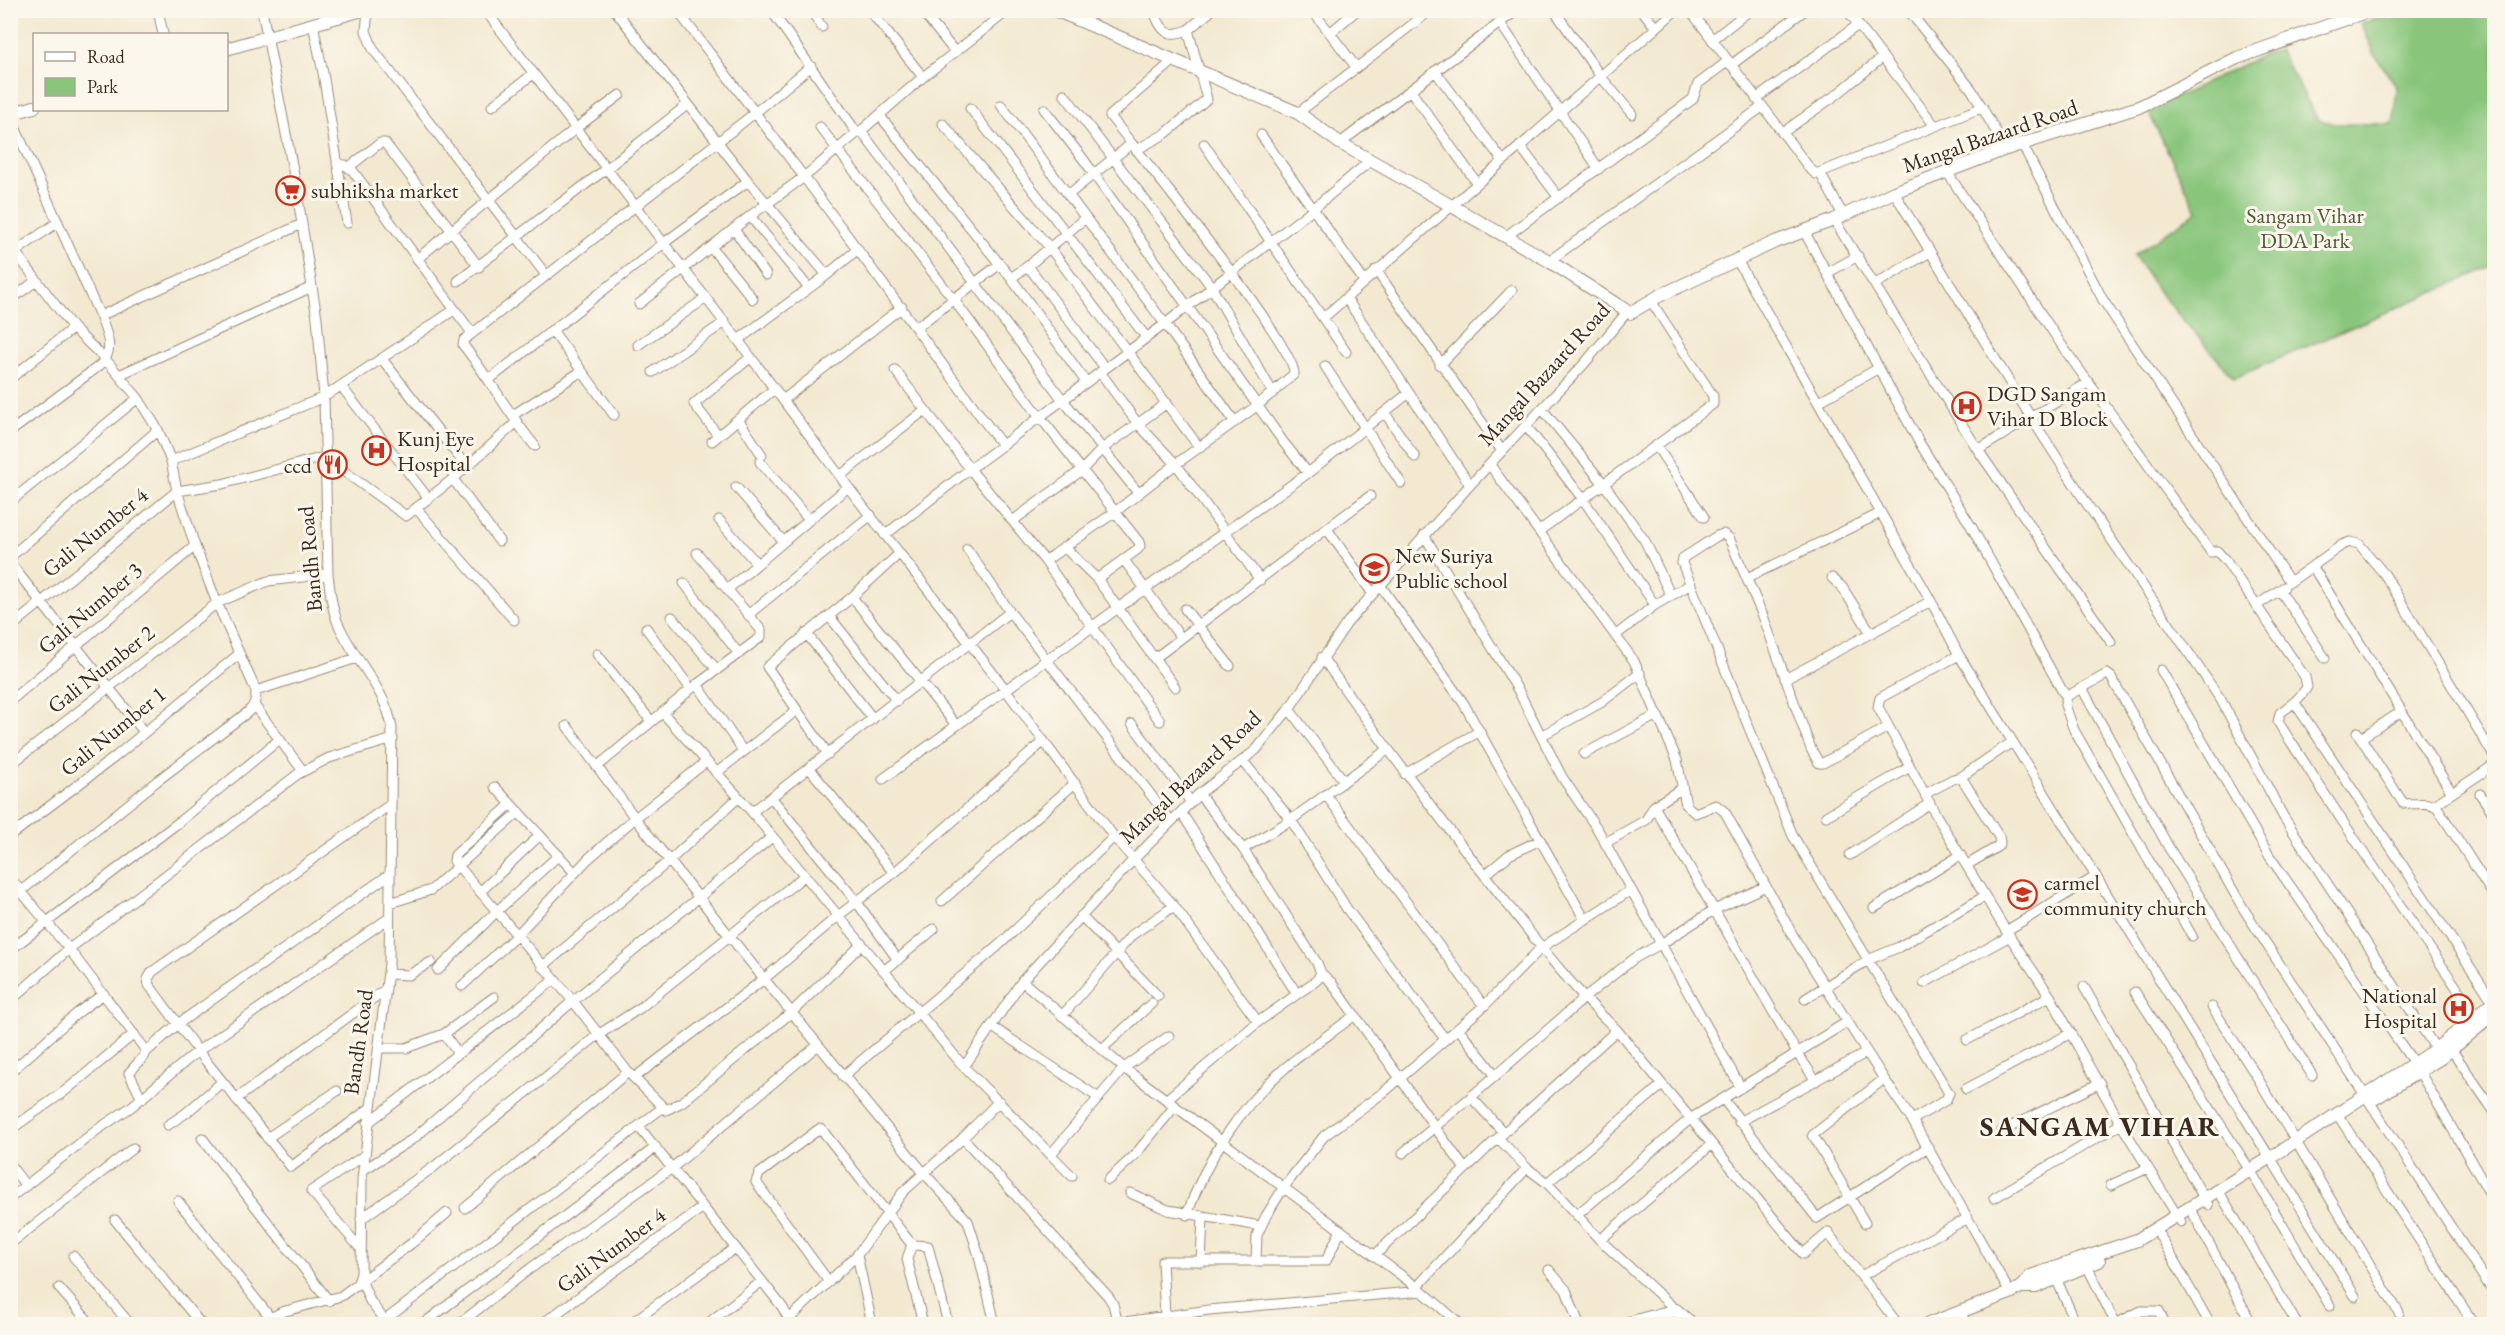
<svg xmlns="http://www.w3.org/2000/svg" width="2505" height="1335" viewBox="0 0 2505 1335" font-family="'EB Garamond',serif">
	<style>
		.green { fill: #89c67b; stroke: #62784c; stroke-width: 1.5 }
		.lines { fill: none; stroke-linecap: round; stroke-linejoin: round }
		.minor-casing { stroke: #978a78; stroke-width: 11 }
		.tertiary-casing { stroke: #978a78; stroke-width: 14 }
		.minor { stroke: #fff; stroke-width: 9 }
		.tertiary { stroke: #fff; stroke-width: 12 }
		.labels { text-anchor: middle; dominant-baseline: central; stroke-width: 6; stroke-linejoin: round; paint-order: stroke }
		.street-label { font-size: 22px; fill: #3b2a1e; stroke: #fbf7ec }
		.poi-label { font-size: 22px; fill: #3b2a1e; stroke: #fbf7ec; text-anchor: start }
		.park-label { font-size: 22px; fill: #52593a; stroke: #fbf7ec }
		.district-label { font-size: 28px; font-weight: bold; letter-spacing: 1.5px; fill: #3b2a1e; stroke: #fbf7ec }
	</style>
	<rect width="100%" height="100%" fill="#fbf7ec"/>
	<filter id="ink" filterUnits="userSpaceOnUse"><feTurbulence type="fractalNoise" baseFrequency=".0167" numOctaves="2"/><feDisplacementMap in="SourceGraphic" scale="12" xChannelSelector="R" yChannelSelector="G"/><feConvolveMatrix kernelMatrix="1 2 1 2 8 2 1 2 1" color-interpolation-filters="sRGB"/></filter>
	<filter id="wash" filterUnits="userSpaceOnUse"><feTurbulence type="fractalNoise" baseFrequency=".008" numOctaves="4" result="noise"/><feDisplacementMap in="SourceGraphic" scale="24" xChannelSelector="R" yChannelSelector="G"/><feGaussianBlur stdDeviation="1.35" result="paint"/><feColorMatrix in="noise" values="0 0 0 0 0 0 0 0 0 0 0 0 0 0 0 0 0 1.4 0 .05"/><feComposite in="paint" operator="in"/></filter>
	<g filter="url(#wash)">
		<rect width="100%" height="100%" fill="#f3e9d1"/>
		<path class="green" d="M 2403,11 L 2494,11 L 2494,266 L 2234,378 L 2158,291 L 2134,255 L 2197,211 L 2148,111 L 2263,55 L 2279,50 L 2318,120 L 2337,124 L 2393,124 L 2397,87 L 2375,55 L 2361,23 Z"/>
	</g>
	<g filter="url(#ink)">
		<g class="lines">
			<defs>
				<path id="minor" d="M 158,10 L 163,34
					M 262,10 L 295,180 L 317,318 L 324,397 L 328,574 C 330,590 331,606 337,621 C 352,658 386,688 392,728 L 389,964 L 362,1179 L 361,1274 L 357,1285
					M 368,10 L 366,31 L 373,49 L 546,275
					M 485,10 L 738,340 L 848,487 L 1006,690 L 1114,837 L 1174,906 L 1258,1022
					M 615,10 L 748,181
					M 677,10 L 804,177 L 1002,445
					M 771,10 L 857,133 L 861,131 L 1063,400 L 1139,494
					M 811,10 L 822,27
					M 921,10 L 955,52
					M 1153,10 C 1162,30 1165,39 1188,30
					M 1554,10 L 1601,77 L 1632,114
					M 1642,10 L 1656,28 L 1676,10
					M 1690,10 L 1810,169 L 1816,174 L 1983,107
					M 1847,10 L 1935,126
					M 1908,10 L 1972,90 L 2006,149
					M 870,11 L 923,77
					M 1316,15 L 1356,67
					M 1500,23 L 1599,169
					M 313,24 L 323,73 L 347,223
					M 1330,33 L 1357,10
					M 1712,40 L 1750,10
					M 1731,65 L 1805,10
					M 1435,71 L 1503,161
					M 1410,90 L 1477,183
					M 1064,94 L 1211,286 L 1273,393
					M 1756,99 L 1858,25
					M 1001,105 L 1165,324 L 1235,422
					M 492,106 L 533,74
					M 970,108 L 1146,337
					M 1044,109 L 1084,160 L 1284,443 L 1308,473
					M 1298,113 L 1431,10
					M 10,116 L 100,316 C 107,334 116,352 99,366 L 10,432
					M 880,116 L 1011,278 L 1086,382
					M 943,124 L 1050,248 L 1199,447
					M 820,127 L 954,300 L 1040,417 L 1139,542 L 1140,546 L 1138,549 L 1097,579
					M 861,131 L 923,77 L 1009,10
					M 1782,133 L 1836,95 L 1883,57
					M 1261,135 L 1364,281
					M 1340,143 L 1517,10
					M 1204,144 L 1346,352
					M 2022,144 L 2103,300 L 2290,582 L 2342,545 L 2350,542 L 2359,544 L 2385,575 L 2494,756
					M 1520,146 L 1559,198
					M 1136,150 L 1165,134 L 1207,99 L 1188,30 L 1212,10
					M 337,164 L 345,165 L 353,171 L 472,333
					M 349,167 L 380,143 L 385,143 L 479,267
					M 1947,172 L 2065,350 L 2211,552 L 2217,551 L 2226,561 L 2305,677 L 2307,687 C 2300,699 2291,705 2280,713 L 2278,722 L 2343,822 L 2479,1020
					M 1820,173 L 1843,215
					M 1894,192 L 2030,416 L 2087,504 L 2221,700 L 2283,816 L 2436,1049
					M 1068,195 L 1131,144
					M 750,216 L 808,287
					M 1834,220 L 1978,450 L 2111,642
					M 734,229 L 766,275
					M 1804,231 L 1919,442 L 1971,526 L 2063,692 L 2067,696 L 2082,688 L 2169,848 L 2312,1075
					M 1505,237 L 1693,99 L 1698,84 L 1728,61
					M 10,245 L 73,328 L 106,360 L 138,398 L 158,430 L 171,461 L 177,491 L 195,546 L 217,603 L 256,691 C 256,700 255,705 248,712 L 157,781 L 10,900
					M 711,247 L 753,299
					M 12,254 L 58,222
					M 417,259 L 575,129 L 620,95
					M 1737,260 L 1931,601 L 1959,655 L 2270,1158
					M 1549,261 L 1762,107
					M 1028,266 L 1105,368
					M 1376,270 L 1502,451
					M 1827,273 L 1858,256
					M 1011,278 L 1028,266 L 1085,218
					M 458,281 L 606,169 L 687,105
					M 1875,284 L 1930,252
					M 1346,298 L 1470,485
					M 10,300 L 36,281
					M 639,304 L 750,216 L 804,177 L 857,133
					M 100,316 L 302,224
					M 1323,318 L 1656,28
					M 917,327 L 1000,264
					M 552,330 L 614,415
					M 738,340 L 827,275 L 858,249
					M 638,345 L 706,298
					M 382,359 L 466,466
					M 1440,365 L 1512,290
					M 1325,366 L 1401,483
					M 895,370 L 970,469 L 1045,561 L 1160,721
					M 653,372 L 725,322
					M 1100,372 L 1138,424 L 1176,464 L 1260,580
					M 119,375 L 312,287
					M 10,379 L 73,328
					M 490,379 L 664,243 L 748,181 L 827,275
					M 341,386 L 428,498
					M 783,400 L 902,307
					M 1818,402 L 1879,368
					M 1542,409 L 1604,484 L 1645,541 L 1671,596
					M 1385,413 L 1415,457
					M 513,415 L 582,371
					M 738,419 L 762,455
					M 1526,426 L 1583,499 L 1655,605 L 1691,584
					M 718,435 L 694,404 L 751,357
					M 712,441 L 774,389
					M 535,446 C 509,415 489,377 463,345 L 464,340 L 756,112 L 811,66
					M 1657,447 L 1704,517
					M 1978,450 L 2089,382
					M 171,461 L 324,397 L 454,310
					M 760,462 L 809,520
					M 1490,465 L 1634,661 L 1677,760 L 1686,805 L 1695,813 L 1716,805 L 1725,812 L 1796,941 L 1884,1079 L 1912,1120 L 2010,1293
					M 840,476 L 925,410
					M 453,479 L 499,541
					M 736,487 L 783,541
					M 10,502 L 138,398
					M 416,508 L 514,620
					M 719,520 L 757,564
					M 1014,520 L 1082,470 L 1102,449 L 1167,403
					M 1327,529 L 1373,594
					M 1539,531 L 1713,404 L 1713,396 L 1651,301
					M 885,535 L 970,469 L 1165,324 L 1313,209 L 1371,160
					M 1424,535 L 1518,690 L 1562,777 L 1598,830 L 1741,1088
					M 1064,547 L 1097,579 L 1175,687
					M 967,549 L 1010,612 L 1171,821
					M 10,557 L 158,430
					M 1124,560 L 1181,638
					M 1045,561 L 1115,512 L 1176,464 L 1258,405 L 1294,374 C 1298,348 1136,150 1110,116 L 1173,61
					M 10,563 L 144,732
					M 2313,567 L 2452,793
					M 1747,578 L 1881,513
					M 1832,578 L 1842,587 L 1871,633
					M 684,583 L 739,654
					M 1380,585 L 1464,704 L 1585,920
					M 728,589 L 848,487
					M 2280,590 L 2325,658
					M 852,597 L 956,725
					M 2256,606 L 2284,587
					M 1185,609 L 1230,666
					M 749,614 L 871,515
					M 829,616 L 897,701
					M 672,617 L 717,670
					M 10,628 L 177,491 L 222,484 L 324,457 L 406,516 L 453,479 L 517,422
					M 646,628 L 691,689
					M 806,633 L 873,719
					M 1616,635 L 1655,605
					M 597,654 L 651,721
					M 1959,655 L 1880,698 L 1878,707 L 1936,815 L 2006,931 L 2050,996 L 2121,1124 L 2181,1222
					M 1322,657 C 1371,728 1422,795 1475,863 C 1521,920 1563,980 1617,1030 L 1803,1254 L 1828,1233 L 1898,1324
					M 1155,658 L 1370,496
					M 2161,670 L 2270,857 L 2414,1063
					M 1785,679 L 1931,601
					M 697,684 L 743,751
					M 2082,688 L 2107,674 L 2111,677 L 2243,908 L 2494,1293
					M 256,691 L 357,658
					M 2067,696 L 2065,705 L 2074,730 L 2192,936
					M 10,701 L 195,546
					M 2295,703 L 2494,1003
					M 254,705 L 303,771
					M 1289,709 L 1344,781
					M 662,712 L 752,812 L 964,1067 L 1072,1176
					M 1132,724 L 1191,802
					M 567,726 L 635,818 L 764,979 L 924,1173 L 968,1221 L 979,1256 L 995,1324
					M 1888,727 L 1823,763 L 1819,763 L 1811,749 L 1763,616 L 1729,538 L 1723,534 L 1717,536 L 1683,558 L 1682,563 L 1793,836 L 1949,1093 L 1946,1100 L 1912,1120
					M 2357,732 L 2403,803 C 2415,806 2425,800 2437,807 L 2494,896
					M 1541,736 L 1602,702 L 1640,673
					M 2361,738 L 2402,711
					M 828,754 L 767,667 L 852,597 L 900,553
					M 1584,754 L 1657,715
					M 1243,761 L 1291,820 L 1347,909 L 1445,1039
					M 10,765 L 217,603 L 268,581 L 328,574
					M 598,766 L 691,689 L 761,637 L 761,630 L 697,553
					M 810,769 L 894,873
					M 716,773 L 796,711
					M 1405,774 L 1480,731
					M 1961,777 L 2012,742
					M 883,779 L 1118,608 L 1308,473 L 1409,393
					M 495,787 L 575,873
					M 1681,789 L 1654,806 L 1797,1053 L 1816,1081
					M 1925,794 L 1953,779 L 1961,777 L 1999,837 L 2000,843 L 1997,847 L 1967,865
					M 2480,794 L 2494,814
					M 1326,795 L 1484,1006
					M 771,797 L 856,901 L 898,960
					M 511,804 L 455,855 L 454,861 L 573,1001 L 628,1072 L 666,1110 L 682,1102 L 792,1012 L 861,945
					M 2434,805 L 2494,765
					M 752,812 L 1010,612
					M 1181,812 L 1297,994
					M 1826,816 L 1910,767
					M 10,836 L 115,757 L 239,654
					M 1605,843 L 1646,820 L 1654,806
					M 1243,849 L 1291,820 L 1387,750
					M 1850,855 L 1930,803
					M 1485,875 L 1509,855 L 1540,840
					M 10,878 L 69,949 L 145,1049 L 145,1055 L 129,1073 L 142,1099
					M 480,892 L 540,835
					M 942,901 L 1075,783
					M 390,903 L 431,890 L 519,812
					M 1874,908 L 1961,855
					M 1081,916 L 1158,996
					M 2006,931 L 2095,877
					M 10,950 L 179,822 L 280,739
					M 542,967 L 669,861 L 738,798
					M 438,970 L 497,911 L 559,855
					M 884,971 L 934,929
					M 1321,973 L 1331,982 L 1465,1169
					M 388,974 L 409,975 L 431,962
					M 1022,981 L 1124,1068 L 1422,1291 L 1460,1324
					M 1924,983 L 2010,936
					M 462,986 L 516,936 L 588,859 L 635,818 L 706,762
					M 2084,987 L 2208,1205
					M 2135,992 L 2253,1175 L 2330,1306
					M 1805,999 L 1868,960 L 1899,947 L 1985,896
					M 10,1001 L 69,949 L 298,774 L 329,758 L 393,739
					M 2212,1007 L 2257,1077 L 2399,1313
					M 1062,1016 L 1132,935 L 1174,906
					M 991,1026 L 1099,1098
					M 1458,1028 L 1496,1076
					M 444,1034 L 458,1053
					M 1967,1040 L 2050,996
					M 379,1048 L 406,1048 L 444,1034 L 494,997
					M 1102,1049 L 1152,1003
					M 2451,1049 L 2494,1111
					M 146,1052 L 178,1024 L 390,874
					M 964,1067 L 1022,981 L 1134,859 L 1199,794 L 1256,750 L 1289,709 L 1347,623 L 1470,485 L 1585,363 L 1627,312
					M 2419,1071 L 2494,1201
					M 10,1072 C 42,1046 69,1016 104,994
					M 843,1076 L 997,947 L 1114,837
					M 634,1078 L 764,979 L 838,916 L 894,873 L 1044,741
					M 1966,1089 L 2071,1033
					M 1471,1097 L 1504,1133
					M 236,1099 L 386,989
					M 1167,1099 L 1258,1022 L 1317,980 L 1321,973 L 1317,963 L 1243,849 L 1199,794
					M 1723,1099 L 1817,1218 L 1928,1147
					M 370,1108 L 291,1167 L 198,1051 L 149,985 L 148,979 L 152,972 L 391,804
					M 2341,1120 L 2474,1324
					M 1739,1122 L 1866,1053
					M 368,1123 L 554,980
					M 168,1125 L 186,1113 L 222,1082
					M 639,1127 L 762,1281 L 783,1308 L 791,1324
					M 10,1130 L 65,1091 L 134,1034
					M 2002,1131 L 2100,1083
					M 202,1138 L 329,1301
					M 267,1138 L 337,1091
					M 963,1138 L 1108,1296 L 1113,1304 L 1118,1324
					M 1498,1138 L 1527,1168 L 1547,1183 L 1600,1240 L 1676,1310
					M 1403,1153 L 1471,1097 L 1590,993 L 1635,958 L 1664,942 L 1714,910 L 1766,886
					M 1051,1154 L 1124,1068 L 1169,1036
					M 2273,1162 L 2355,1296
					M 10,1165 L 26,1186
					M 363,1170 L 413,1139 L 573,1001 L 772,837
					M 1108,1180 L 1134,1156 L 1175,1106
					M 1547,1183 L 1662,1085
					M 2111,1185 L 2148,1168
					M 1130,1193 L 1168,1210 L 1260,1226
					M 2221,1195 L 2297,1324
					M 10,1198 L 97,1130 L 131,1107 L 198,1051 L 389,918
					M 1994,1198 L 2121,1124
					M 178,1201 L 270,1317
					M 465,1208 L 628,1072
					M 1578,1214 L 1690,1119 L 1847,1022
					M 1187,1215 C 1206,1159 1240,1107 1285,1068 C 1307,1049 1332,1033 1355,1015
					M 2194,1215 L 2252,1324
					M 361,1219 L 435,1166 L 598,1035 L 640,1008 L 804,876
					M 115,1220 L 201,1324
					M 1865,1223 L 1813,1135 L 1884,1079
					M 2160,1236 L 2210,1324
					M 1600,1240 L 1711,1145
					M 10,1244 L 133,1148
					M 912,1244 L 907,1259 L 923,1324
					M 360,1248 L 311,1191 L 365,1155
					M 857,1255 L 872,1324
					M 73,1256 L 130,1324
					M 1374,1256 L 1498,1138 L 1617,1030
					M 1256,1260 L 1257,1235 L 1266,1216 L 1284,1187 L 1324,1136 L 1384,1092 L 1484,1006 L 1541,948 L 1631,890
					M 1201,1262 L 1203,1217
					M 2087,1266 L 2116,1324
					M 1549,1270 L 1566,1290 L 1579,1324
					M 1861,1276 L 1968,1218
					M 2056,1278 L 2076,1324
					M 362,1282 L 370,1301 L 387,1324
					M 829,1282 L 756,1182 L 759,1174 L 819,1129 L 822,1130 L 909,1241 L 915,1245 L 928,1246 L 948,1324
					M 1417,1287 L 1527,1168
					M 59,1288 L 91,1324
					M 1961,1313 L 1966,1324
					M 1165,1316 L 1162,1261 L 1326,1261 L 1341,1230
					M 259,1324 L 282,1312 L 341,1296 L 412,1243 L 447,1213
					M 380,1324 L 662,1108
					M 423,1324 L 656,1147
					M 459,1324 L 531,1268 L 672,1168 L 818,1045
					M 542,1324 L 703,1207
					M 630,1324 L 735,1248
					M 707,1324 L 762,1281
					M 784,1324 L 857,1255 L 903,1192 L 963,1138 L 999,1101
					M 1111,1324 L 1209,1310 L 1422,1291
					M 2116,1324 L 2141,1311 L 2159,1311 L 2165,1324"/>
				<path id="tertiary" d="M 1055,10 L 1298,113 L 1340,143 L 1549,261 L 1630,313 L 1659,296 L 1775,242 L 1834,220 L 1894,192 L 2006,149 L 2139,107 L 2237,58 L 2371,10
					M 226,49 L 362,10
					M 10,114 L 34,107
					M 2374,1099 L 2441,1058 L 2494,1014
					M 2021,1287 L 2036,1287 L 2099,1261
					M 1625,1324 L 1676,1310 L 1692,1324
					M 1928,1324 L 2010,1293 L 2021,1287 L 2031,1276 L 2137,1240 L 2270,1158 L 2436,1049 L 2494,1002"/>
			</defs>
			<use href="#minor" class="minor-casing"/>
			<use href="#tertiary" class="tertiary-casing"/>
			<use href="#minor" class="minor"/>
			<use href="#tertiary" class="tertiary"/>
		</g>
	</g>
	<defs>
		<symbol id="supermarket-ring" viewBox="-11 -11 22 22"><circle r="9.5" fill="#fbf7ec" stroke="#c8321e" stroke-width="1.5"/><path d="M-6-5.5h2.5l.6 2H6L4.5 2H-2.5L-4.4-4H-6ZM-1.5 3.2a1.3 1.3 0 1 0 .1 0ZM3 3.2a1.3 1.3 0 1 0 .1 0Z" fill="#c8321e"/></symbol>
		<symbol id="hospital-ring" viewBox="-11 -11 22 22"><circle r="9.5" fill="#fbf7ec" stroke="#c8321e" stroke-width="1.5"/><path d="M-5-5h3v3.5h4V-5h3V5h-3V1.5h-4V5h-3Z" fill="#c8321e"/></symbol>
		<symbol id="restaurant-ring" viewBox="-11 -11 22 22"><circle r="9.5" fill="#fbf7ec" stroke="#c8321e" stroke-width="1.5"/><path d="M-5-6h1v4h1v-4h1v4h1v-4h1v5L-1.5 .5V6h-2V.5L-5-1ZM5-6V6H3V1.5H1.5Q1.5-4 5-6Z" fill="#c8321e"/></symbol>
		<symbol id="school-ring" viewBox="-11 -11 22 22"><circle r="9.5" fill="#fbf7ec" stroke="#c8321e" stroke-width="1.5"/><path d="M0-5L7-2L0 1L-7-2ZM-4 1L0 2.5L4 1V4Q0 6-4 4Z" fill="#c8321e"/></symbol>
	</defs>
	<g fill-rule="evenodd">
		<use href="#supermarket-ring" x="274" y="174" width="33" height="33"/>
		<use href="#hospital-ring" x="1950" y="390" width="33" height="33"/>
		<use href="#hospital-ring" x="360" y="434" width="33" height="33"/>
		<use href="#restaurant-ring" x="316" y="448" width="33" height="33"/>
		<use href="#school-ring" x="1358" y="552" width="33" height="33"/>
		<use href="#school-ring" x="2006" y="878" width="33" height="33"/>
		<use href="#hospital-ring" x="2442" y="992" width="33" height="33"/>
	</g>
	<g class="labels">
		<g class="street-label">
			<text transform="translate(1990 136) rotate(-19)">Mangal Bazaard Road</text>
			<text transform="translate(1544 374) rotate(-48)">Mangal Bazaard Road</text>
			<text transform="translate(95 532) rotate(-39)">Gali Number 4</text>
			<text transform="translate(310 559) rotate(-95)">Bandh Road</text>
			<text transform="translate(90 608) rotate(-40)">Gali Number 3</text>
			<text transform="translate(101 669) rotate(-38)">Gali Number 2</text>
			<text transform="translate(113 731) rotate(-39)">Gali Number 1</text>
			<text transform="translate(1190 777) rotate(-43)">Mangal Bazaard Road</text>
			<text transform="translate(358 1042) rotate(-82)">Bandh Road</text>
			<text transform="translate(611 1250) rotate(-36)">Gali Number 4</text>
		</g>
		<g class="poi-label">
			<text x="311" y="190">subhiksha market</text>
			<text x="1987" y="393">DGD Sangam<tspan x="1987" dy="25">Vihar D Block</tspan></text>
			<text x="397" y="438">Kunj Eye<tspan x="397" dy="25">Hospital</tspan></text>
			<text x="312" y="465" text-anchor="end">ccd</text>
			<text x="1395" y="555">New Suriya<tspan x="1395" dy="25">Public school</tspan></text>
			<text x="2044" y="882">carmel<tspan x="2044" dy="25">community church</tspan></text>
			<text x="2437" y="995" text-anchor="end">National<tspan x="2437" dy="25">Hospital</tspan></text>
		</g>
		<g class="park-label">
			<text x="2305" y="215">Sangam Vihar<tspan x="2305" dy="25">DDA Park</tspan></text>
		</g>
		<g class="district-label">
			<text x="2100" y="1126">SANGAM VIHAR</text>
		</g>
	</g>
	<rect width="2505" height="1335" fill="none" stroke="#fbf7ec" stroke-width="36"/>
	<rect x="33" y="33" width="195" height="78" fill="#fbf7ec" stroke="#aea59a" stroke-width="1.5"/>
	<rect x="45" y="52" width="30" height="9" fill="#ffffff" stroke="#aea59a" stroke-width="1.5"/>
	<text x="87" y="63" font-size="18" fill="#3b2a1e">Road</text>
	<rect x="45" y="78" width="30" height="18" fill="#89c67b" stroke="#aea59a" stroke-width="1.5"/>
	<text x="87" y="93" font-size="18" fill="#3b2a1e">Park</text>
</svg>
